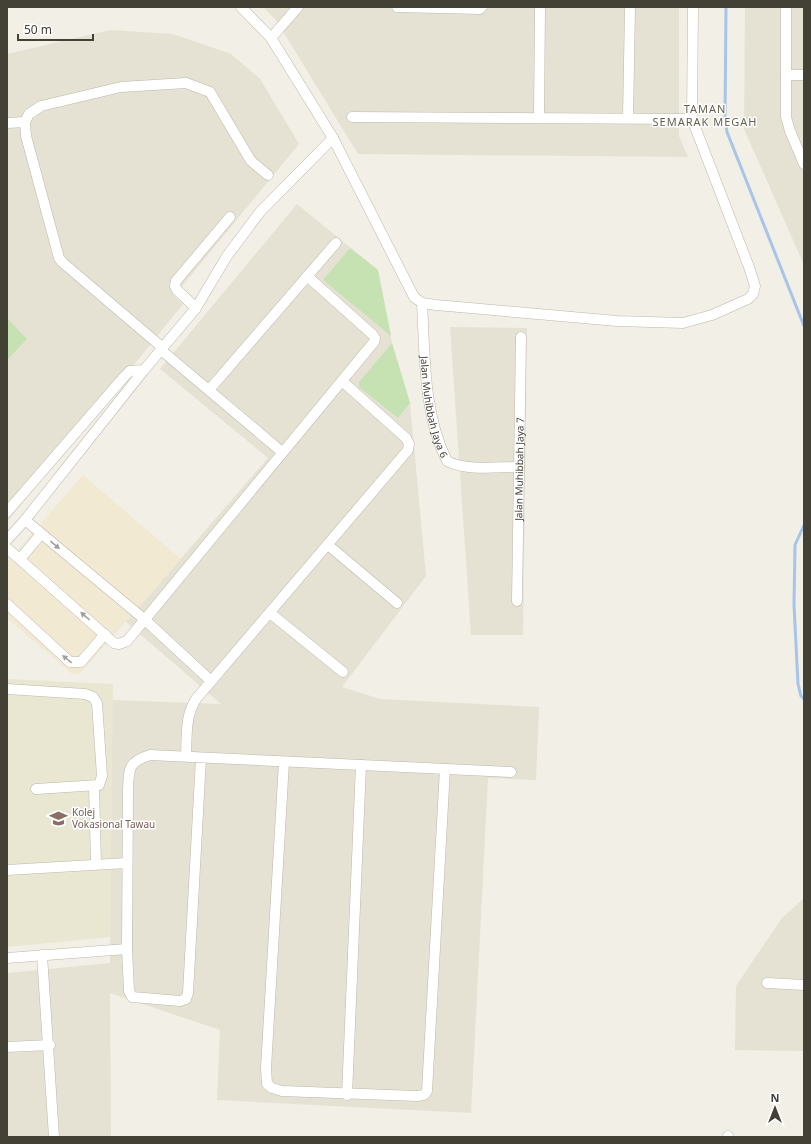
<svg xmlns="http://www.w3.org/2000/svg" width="811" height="1144" viewBox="0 0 811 1144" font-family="'Noto Sans',sans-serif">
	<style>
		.residential { fill: #e5e2d4 }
		.commercial { fill: #f2e9d3 }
		.education { fill: #e9e6d1 }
		.green { fill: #c6e2b2 }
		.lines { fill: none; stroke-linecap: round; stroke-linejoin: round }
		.stream { stroke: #a7c5e9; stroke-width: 3 }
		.minor-casing { stroke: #bcb8a9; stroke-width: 11 }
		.minor { stroke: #fff; stroke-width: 10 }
		.oneway { fill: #a1a09a }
		.labels { text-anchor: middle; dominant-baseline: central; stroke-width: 3; stroke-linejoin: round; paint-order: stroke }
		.street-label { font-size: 10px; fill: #434036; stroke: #fff }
		.education-label { font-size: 10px; fill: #785e54; stroke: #fff; text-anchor: start }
		.neighbourhood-label { font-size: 11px; letter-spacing: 1px; fill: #655f4e; stroke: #fff }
	</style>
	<rect width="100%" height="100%" fill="#f1efe6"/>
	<path class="residential" d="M 263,7 L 679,7 L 679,136 L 688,157 L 358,154 L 276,20 Z
		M 745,7 L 804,7 L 804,265 L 744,129 Z
		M 110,30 L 173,34 L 231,54 L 260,79 L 299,144 L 174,296 L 183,304 L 7,522 L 7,54 Z
		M 297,204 L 378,270 L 392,343 L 410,403 L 426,576 L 342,687 L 380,699 L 539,707 L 536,780 L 488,778 L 471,1113 L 217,1100 L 220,1030 L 110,993 L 111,1137 L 7,1137 L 7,973 L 110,963 L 112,700 L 221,704 L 126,622 L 268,458 L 160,369 Z
		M 450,327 L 527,328 L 523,635 L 471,635 Z
		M 804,898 L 804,1051 L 735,1050 L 736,986 L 782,918 Z"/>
	<path class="commercial" d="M 83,475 L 181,559 L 80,674 L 72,674 L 7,618 L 7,562 Z"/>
	<path class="education" d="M 7,679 L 113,684 L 110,937 L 7,947 Z"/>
	<path class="green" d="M 350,248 L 378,270 L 391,336 L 323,280 Z
		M 7,318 L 27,339 L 7,360 Z
		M 392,343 L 410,403 L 398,418 L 359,387 L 359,382 Z"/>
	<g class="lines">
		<path class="stream" d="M 726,7 L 725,119 L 727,132 L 804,326
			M 804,525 L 795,545 L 794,605 L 798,684 L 801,696 L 804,699"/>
		<defs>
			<g id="minor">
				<path d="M 241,7 L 271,38 L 333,138 L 414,297 L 422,303 L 436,305 L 617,321 L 683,323 L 712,315 L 748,299 L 753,294 L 755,286 L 749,267 L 692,119 L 693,7"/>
				<path d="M 397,7 L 480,9 L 482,7"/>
				<path d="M 786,7 L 786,117 L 790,131 L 804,164"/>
				<path d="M 271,38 L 298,7"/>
				<path d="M 786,75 L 804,75"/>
				<path d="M 352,117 L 692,119"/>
				<path d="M 539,117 L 540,7"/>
				<path d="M 628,118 L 630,7"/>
				<path d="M 7,123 L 25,122"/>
				<path id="s1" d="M 422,303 C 425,355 423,413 447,461 C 464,471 499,467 519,467"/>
				<path d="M 196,308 L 177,290 L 175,286 L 176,281 L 230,217"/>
				<path d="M 163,348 L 62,262 L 59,258 L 26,136 L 25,122 L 29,114 L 41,106 L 121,87 L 186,83 L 210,92 L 251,161 L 268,175"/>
				<path d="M 161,350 L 282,452"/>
				<path d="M 209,390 L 336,243"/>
				<path d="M 7,512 L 123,378 L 130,371 L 144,370"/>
				<path d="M 25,520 L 144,619 L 211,681"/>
				<path d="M 7,540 L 25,520 L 144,370 L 196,308 L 227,256 L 260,212 L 333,138"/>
				<path d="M 328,545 L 397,603"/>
				<path d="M 7,548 L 114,643 L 119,644 L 127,641 L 374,342 L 375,338 L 372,334 L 307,276"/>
				<path d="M 20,559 L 41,534"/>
				<path id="s2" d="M 517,601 L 521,337"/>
				<path d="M 7,604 L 70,662 L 81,662 L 105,634"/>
				<path d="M 270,613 L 343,672"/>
				<path d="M 7,689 L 85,694 L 93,697 L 97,703 L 102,776 L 99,785 L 36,789"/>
				<path d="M 186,756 C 187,736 185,716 196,699 L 408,450 L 409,444 L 406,438 L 342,381"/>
				<path d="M 201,758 L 188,993 L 186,999 L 180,1001 L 132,997 L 129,991 L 127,949 L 128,791 C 129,770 127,762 150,755 L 511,772"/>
				<path d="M 284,762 L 266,1068 L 267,1084 L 272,1088 L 282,1091 L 417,1096 L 424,1095 L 427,1091 L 445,769"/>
				<path d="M 94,786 L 96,864"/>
				<path d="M 7,870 L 127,863"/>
				<path d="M 42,955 L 54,1137"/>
				<path d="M 7,958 L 127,949"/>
				<path d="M 767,983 L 804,985"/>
				<path d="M 7,1047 L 50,1045"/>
				<path d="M 347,1095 L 361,765"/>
				<path d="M 728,1137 L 728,1136"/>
			</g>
		</defs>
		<use href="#minor" class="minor-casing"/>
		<use href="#minor" class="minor"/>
	</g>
	<defs><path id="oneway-solid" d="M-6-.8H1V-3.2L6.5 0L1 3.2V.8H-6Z"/></defs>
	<g class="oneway">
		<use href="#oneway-solid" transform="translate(55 545) rotate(40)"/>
		<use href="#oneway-solid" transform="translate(85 616) rotate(-139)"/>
		<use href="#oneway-solid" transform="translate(67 659) rotate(-141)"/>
	</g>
	<defs>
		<symbol id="university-bare" viewBox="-9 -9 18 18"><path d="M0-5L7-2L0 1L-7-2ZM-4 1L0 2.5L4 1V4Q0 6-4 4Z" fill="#8d6e63" stroke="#fff" stroke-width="2.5" paint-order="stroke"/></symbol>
	</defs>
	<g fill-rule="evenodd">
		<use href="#university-bare" x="46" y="806" width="25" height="25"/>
	</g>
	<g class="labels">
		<g class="street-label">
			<text stroke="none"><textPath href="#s1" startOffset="105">Jalan Muhibbah Jaya 6</textPath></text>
			<text stroke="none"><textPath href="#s2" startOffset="132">Jalan Muhibbah Jaya 7</textPath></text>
		</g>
		<g class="education-label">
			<text x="72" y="812">Kolej<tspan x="72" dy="12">Vokasional Tawau</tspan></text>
		</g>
		<g class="neighbourhood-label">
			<text x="705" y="108">TAMAN<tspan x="705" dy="13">SEMARAK MEGAH</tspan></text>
		</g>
	</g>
	<rect width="811" height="1144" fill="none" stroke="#434036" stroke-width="16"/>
	<g transform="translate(775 1108)" stroke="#ffffff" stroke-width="3" paint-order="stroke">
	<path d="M0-3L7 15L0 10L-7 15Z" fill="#434036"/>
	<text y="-6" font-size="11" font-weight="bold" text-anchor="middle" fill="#434036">N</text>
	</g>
	<path d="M18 34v6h75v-6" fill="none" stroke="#434036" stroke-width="2"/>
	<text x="24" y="34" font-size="12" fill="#434036" stroke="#ffffff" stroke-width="3" paint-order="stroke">50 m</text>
</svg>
